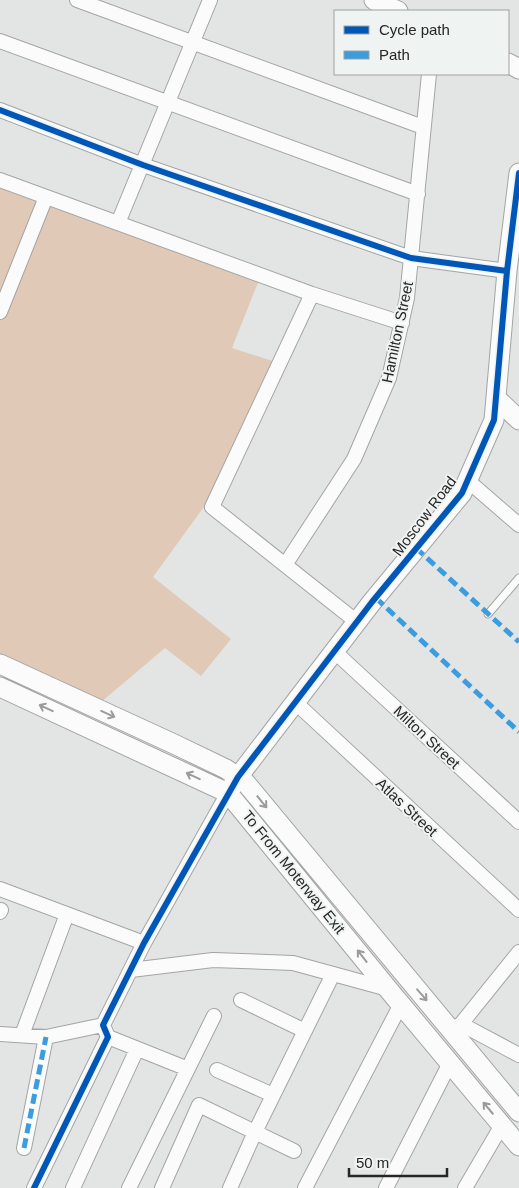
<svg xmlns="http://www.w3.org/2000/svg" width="519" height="1188" viewBox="0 0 519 1188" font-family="Helvetica,sans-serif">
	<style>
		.green { fill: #e0c9b6 }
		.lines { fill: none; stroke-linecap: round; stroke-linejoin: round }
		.lane-casing { stroke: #a3a5a4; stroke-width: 9 }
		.street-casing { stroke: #a3a5a4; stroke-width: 16 }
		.secondary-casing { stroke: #a3a5a4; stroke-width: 21 }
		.lane { stroke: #fbfbfb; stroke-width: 7 }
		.street { stroke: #fbfbfb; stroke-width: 14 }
		.secondary { stroke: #fbfbfb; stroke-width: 19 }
		.quiet { stroke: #3c9ce0; stroke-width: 5; stroke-dasharray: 10 5; stroke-linecap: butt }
		.cycleway-casing { stroke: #eff3f2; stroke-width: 9 }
		.cycleway { stroke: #0057b8; stroke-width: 6 }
		.oneway { stroke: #9b9b9b }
		.labels { text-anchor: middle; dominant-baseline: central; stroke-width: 4; stroke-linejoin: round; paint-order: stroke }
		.street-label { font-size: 15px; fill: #252626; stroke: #eff3f2 }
	</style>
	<rect width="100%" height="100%" fill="#e3e5e4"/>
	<path class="green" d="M 0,180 L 261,275 L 232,348 L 279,363 L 206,504 L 153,577 L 231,639 L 201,676 L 165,648 L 94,708 L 0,664 Z"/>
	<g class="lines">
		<defs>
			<path id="lane" d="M 488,614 L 519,578"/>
			<path id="street" d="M 77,0 L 423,127
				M 0,41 L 418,194
				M 0,110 L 143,165 L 411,258 L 507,271
				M 0,180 L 312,294 L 402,323
				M 118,223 L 210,0
				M 312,294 L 212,507 L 357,622
				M 0,312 L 46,197
				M 467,480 L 519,525
				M 285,565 L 354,459 L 389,378 L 407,298 L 429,74
				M 334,651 L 519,822
				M 296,703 L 519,910
				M 0,889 L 144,943
				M 0,912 L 1,910
				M 131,970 L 213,960 L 293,963 L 388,989
				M 241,1000 L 305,1031
				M 461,1024 L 519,952
				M 454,1028 L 461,1024 L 519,1055
				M 0,1034 L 46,1037 L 103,1025
				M 22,1035 L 67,914
				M 108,1037 L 188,1069
				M 217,1070 L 273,1095
				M 24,1148 L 46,1037
				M 34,1188 L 108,1037 L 103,1025 L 144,943 L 228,793
				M 73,1188 L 137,1049
				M 129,1188 L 214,1016
				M 162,1188 L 199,1105 L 294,1151
				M 230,1188 L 255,1132 L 333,974
				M 305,1188 L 401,1004
				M 386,1188 L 450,1063
				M 465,1188 L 502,1125"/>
			<path id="secondary" d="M 374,0 L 398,11
				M 508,63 L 519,69
				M 496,398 L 519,420
				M 0,664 L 174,744 L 226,769 L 245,782 L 519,1112
				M 0,687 L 228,793 L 388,989 L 519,1146
				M 228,793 L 238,777 L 372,602 L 462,493 L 494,420 L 507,271 L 519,173"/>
		</defs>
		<use href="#lane" class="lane-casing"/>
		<use href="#street" class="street-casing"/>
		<use href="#secondary" class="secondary-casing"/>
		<use href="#lane" class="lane"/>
		<use href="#street" class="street"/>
		<use href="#secondary" class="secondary"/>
		<path class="quiet" d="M 416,548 L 519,642
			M 376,598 L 519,732
			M 24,1148 L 46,1037"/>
		<defs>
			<path id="cycleway" d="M 0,110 L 143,165 L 411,258 L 507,271
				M 34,1188 L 108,1037 L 103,1025 L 144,943 L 238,777 L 372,602 L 462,493 L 494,420 L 507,271 L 519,173"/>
		</defs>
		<use href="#cycleway" class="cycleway-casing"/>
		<use href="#cycleway" class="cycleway"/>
	</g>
	<defs><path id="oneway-shaft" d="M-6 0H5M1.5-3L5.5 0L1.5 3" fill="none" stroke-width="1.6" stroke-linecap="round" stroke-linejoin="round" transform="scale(1.25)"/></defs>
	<g class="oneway">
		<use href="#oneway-shaft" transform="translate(46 708) rotate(-155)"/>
		<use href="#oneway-shaft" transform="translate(108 714) rotate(24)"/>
		<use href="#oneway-shaft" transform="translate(193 776) rotate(-155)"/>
		<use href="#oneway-shaft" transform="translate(262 802) rotate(51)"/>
		<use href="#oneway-shaft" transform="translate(362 956) rotate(-128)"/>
		<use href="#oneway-shaft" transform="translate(422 995) rotate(49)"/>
		<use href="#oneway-shaft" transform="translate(488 1108) rotate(-130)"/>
	</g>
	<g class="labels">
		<g class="street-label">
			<text transform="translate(397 332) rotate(-78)">Hamilton Street</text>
			<text transform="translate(424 516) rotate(-53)">Moscow Road</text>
			<text transform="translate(427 737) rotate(43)">Milton Street</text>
			<text transform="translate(407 807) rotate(43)">Atlas Street</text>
			<text transform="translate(294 872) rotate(51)">To From Moterway Exit</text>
		</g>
	</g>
	<rect x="334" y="10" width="175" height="65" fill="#eff3f2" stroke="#9ea1a0"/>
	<rect x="344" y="26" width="25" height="8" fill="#0057b8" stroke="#9ea1a0"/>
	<text x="379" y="35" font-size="15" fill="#252626">Cycle path</text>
	<rect x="344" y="51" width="25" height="8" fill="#3c9ce0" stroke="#9ea1a0"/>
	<text x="379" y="60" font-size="15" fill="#252626">Path</text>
	<path d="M349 1168v8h98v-8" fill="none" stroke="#252626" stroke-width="2.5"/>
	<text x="356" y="1168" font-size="15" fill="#252626" stroke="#eff3f2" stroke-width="4" paint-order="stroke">50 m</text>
</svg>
